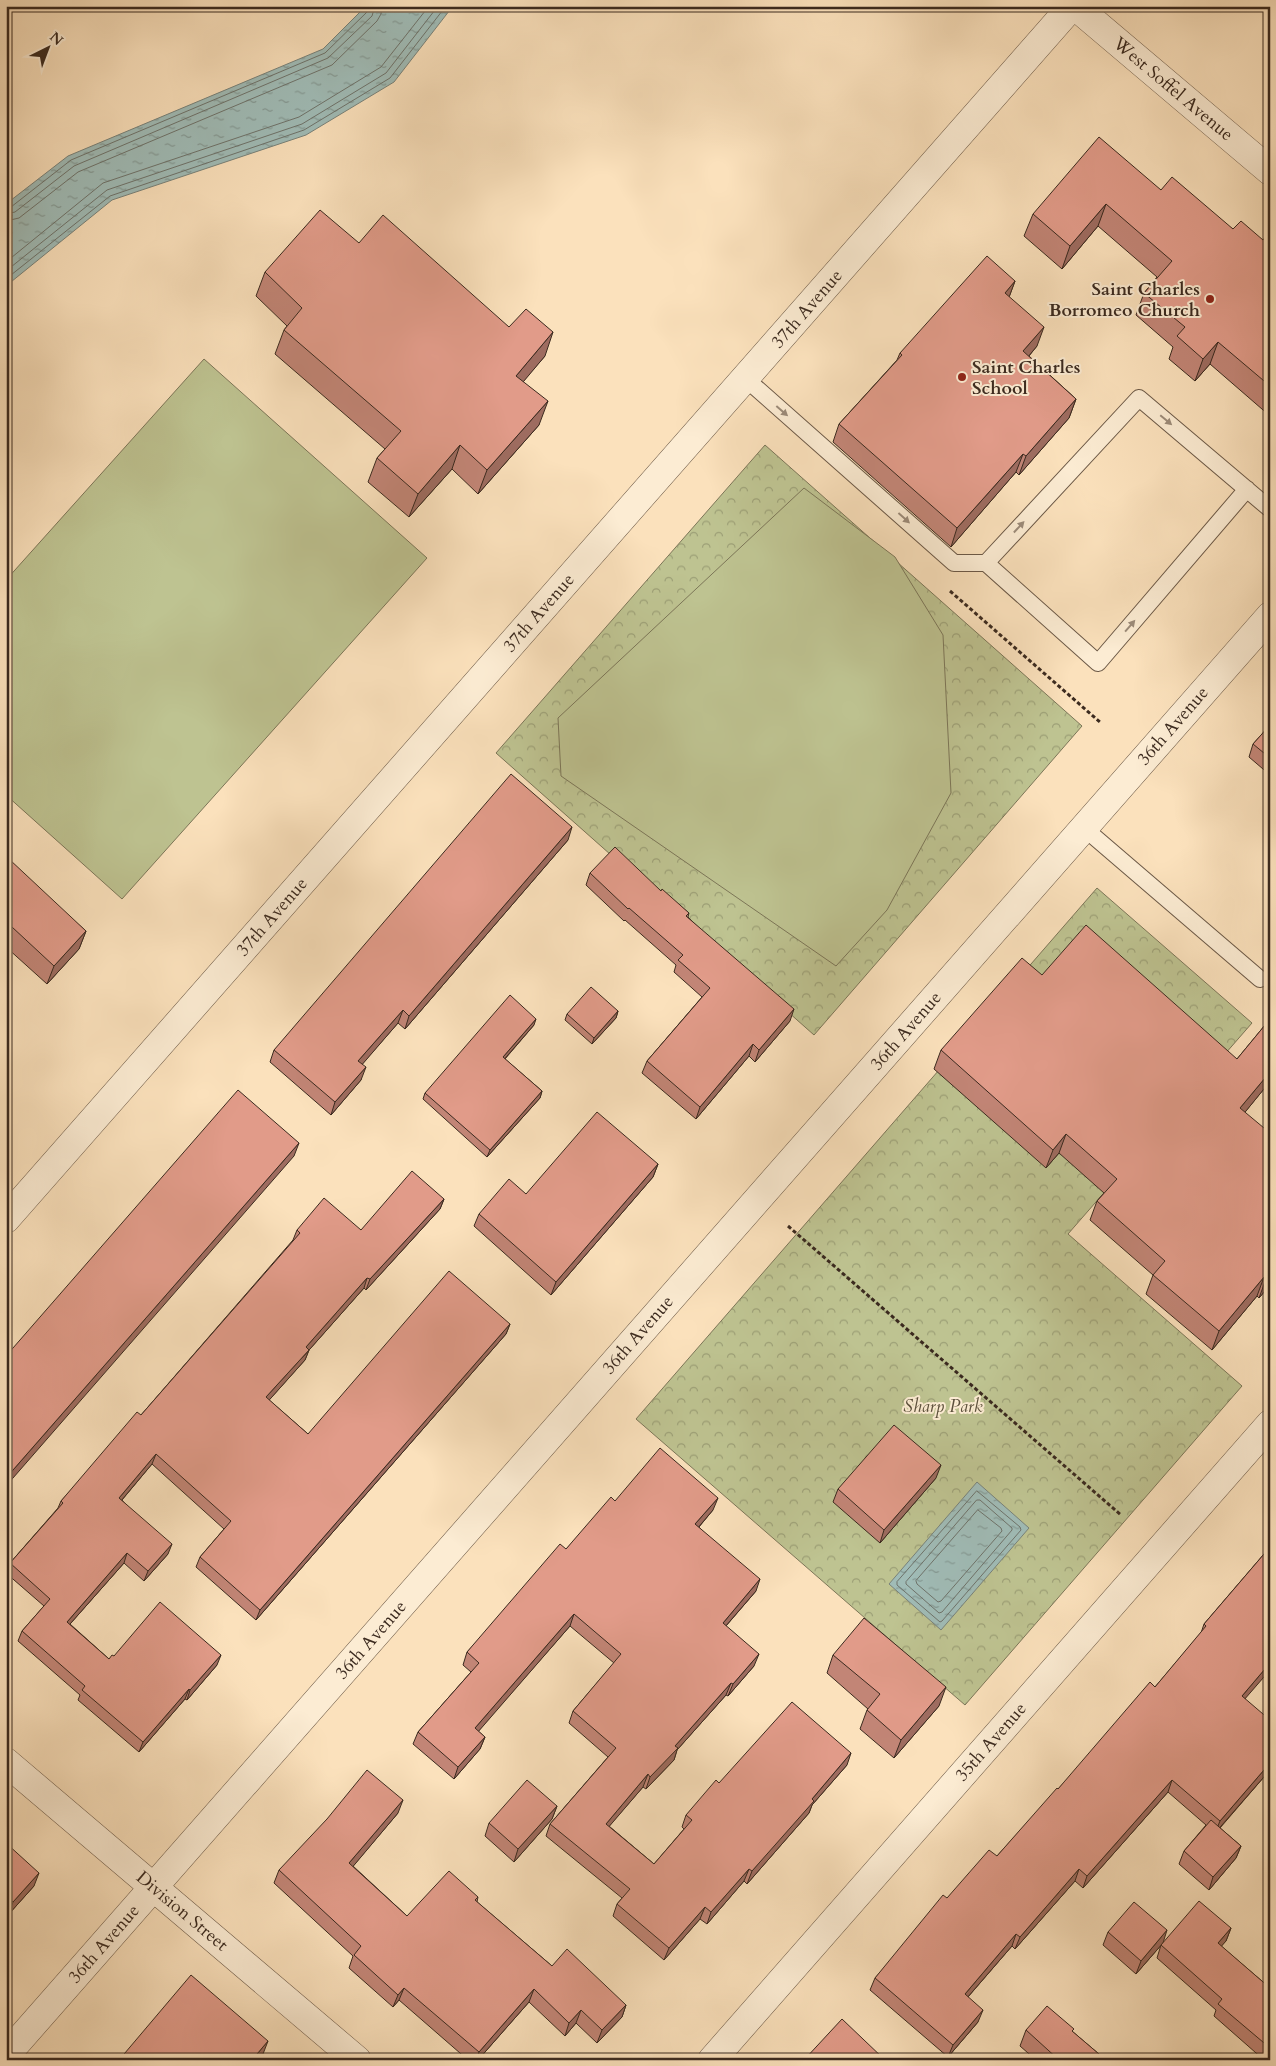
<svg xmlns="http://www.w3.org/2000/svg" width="1276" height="2066" viewBox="0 0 1276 2066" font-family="Cardo,serif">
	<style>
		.park { fill: url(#park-crowns); stroke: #7c7658 }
		.garden { fill: #bec391; stroke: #7c7658 }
		.water { fill: url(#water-ripples); stroke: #78827a }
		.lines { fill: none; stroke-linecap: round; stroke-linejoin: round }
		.shore { stroke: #6e736b; stroke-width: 1 }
		.lane-casing { stroke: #6b5846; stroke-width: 18 }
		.street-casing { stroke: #6b5846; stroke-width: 29 }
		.path { stroke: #3b2a1f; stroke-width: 3; stroke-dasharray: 4 2.5; stroke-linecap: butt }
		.lane { stroke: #fcecd3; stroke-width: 16 }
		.street { stroke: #fcecd3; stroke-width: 28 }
		.wall { fill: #c28576; stroke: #3b2a1f }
		.shaded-wall { fill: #9e6c60; stroke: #3b2a1f }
		.building { fill: #e19b89; stroke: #3b2a1f }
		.oneway { fill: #9c8b79 }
		.poi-dot { fill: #8f2418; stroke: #fcecd3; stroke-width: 2 }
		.labels { text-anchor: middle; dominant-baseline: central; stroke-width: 4; stroke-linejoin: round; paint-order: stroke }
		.street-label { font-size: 18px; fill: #3b2a1f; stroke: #fcecd3 }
		.poi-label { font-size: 18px; font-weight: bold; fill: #3b2a1f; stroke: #fcecd3; text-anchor: end }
		.park-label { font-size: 18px; font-style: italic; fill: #5c503c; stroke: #fcecd3 }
	</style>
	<defs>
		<pattern id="park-crowns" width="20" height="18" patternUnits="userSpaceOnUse" patternTransform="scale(1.25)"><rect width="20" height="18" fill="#bec391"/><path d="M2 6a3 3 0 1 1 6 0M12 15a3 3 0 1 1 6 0" fill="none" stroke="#9c9f76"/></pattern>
		<pattern id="water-ripples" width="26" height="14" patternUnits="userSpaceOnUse" patternTransform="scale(1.25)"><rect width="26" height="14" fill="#a0bcb7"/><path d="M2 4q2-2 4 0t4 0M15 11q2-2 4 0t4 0" fill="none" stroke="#849994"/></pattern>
	</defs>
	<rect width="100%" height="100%" fill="#fbe1bc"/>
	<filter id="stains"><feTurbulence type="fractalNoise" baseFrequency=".004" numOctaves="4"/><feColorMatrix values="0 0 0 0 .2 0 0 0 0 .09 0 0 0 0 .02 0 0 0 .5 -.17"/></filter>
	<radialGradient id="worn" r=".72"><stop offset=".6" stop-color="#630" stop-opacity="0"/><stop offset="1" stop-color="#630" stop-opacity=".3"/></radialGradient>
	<path class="park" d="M 765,445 L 1082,726 L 814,1035 L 496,753 Z
		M 1097,888 L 1252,1023 L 1068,1234 L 1242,1386 L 965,1705 L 636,1419 Z"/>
	<path class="garden" d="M 204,359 L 427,558 L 122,899 L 6,795 L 6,580 Z
		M 804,488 L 895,557 L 943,635 L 951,793 L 887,910 L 836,966 L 561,776 L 558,718 Z"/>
	<path class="water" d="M 366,6 L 453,6 L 394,82 L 306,135 L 112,200 L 6,286 L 6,204 L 68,156 L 323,49 Z
		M 977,1482 L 1029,1528 L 941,1630 L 889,1584 Z"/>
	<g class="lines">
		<path class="shore" d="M 6,208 L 11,207 L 71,160 L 325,53 L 367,12 L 369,6
			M 6,214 L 15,212 L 74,166 L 328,58 L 372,16 L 375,6
			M 6,221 L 19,218 L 78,172 L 332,65 L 377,21 L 381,14 L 382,6
			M 6,262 L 103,183 L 299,117 L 381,67 L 429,6
			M 6,271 L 107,190 L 302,124 L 386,73 L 438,6
			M 6,279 L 110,196 L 304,130 L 390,78 L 446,6
			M 977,1491 L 1020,1527 L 1021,1530 L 942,1621 L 940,1622 L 897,1585 L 897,1582 Z
			M 977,1500 L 980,1500 L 1012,1528 L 1012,1530 L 942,1612 L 939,1613 L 906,1584 L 906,1582 Z
			M 978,1510 L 1001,1528 L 1002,1531 L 941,1601 L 938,1602 L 917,1584 L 916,1581 Z"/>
		<defs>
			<path id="lane" d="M 745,378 L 954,563 L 986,563 L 1098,663 L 1247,489
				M 986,563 L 1139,398 L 1270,509
				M 1084,828 L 1260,979"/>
			<path id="street" d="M 1075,6 L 1270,171
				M 6,1219 L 1072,6
				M 6,1762 L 357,2060
				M 6,2055 L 1270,616
				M 712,2060 L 1270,1424"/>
		</defs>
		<use href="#lane" class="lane-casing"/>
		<use href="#street" class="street-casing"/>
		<path class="path" d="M 950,591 L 1101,723
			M 788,1226 L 1121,1515"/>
		<use href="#lane" class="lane"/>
		<use href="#street" class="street"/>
	</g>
	<path class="wall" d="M 1161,190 L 1233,229 L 1263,240 L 1270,232 L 1270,416 L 1210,364 L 1195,381 L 1169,359 L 1173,347 L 1136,315 L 1144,293 L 1157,277 L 1098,226 L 1062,269 L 1024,236 L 1033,214 Z
		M 359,243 L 509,327 L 545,356 L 523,381 L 539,425 L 478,494 L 452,469 L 409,517 L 368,482 L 377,458 L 385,449 L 275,354 L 284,330 L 287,326 L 256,296 L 265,272 Z
		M 1015,281 L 1009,297 L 1037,346 L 1029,356 L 1076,399 L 1069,418 L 1019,475 L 1016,472 L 951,547 L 833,442 L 839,424 L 897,360 L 900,353 Z
		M 1270,725 L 1270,775 L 1249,757 L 1253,744 Z
		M 568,840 L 405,1029 L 398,1023 L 362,1064 L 361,1080 L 331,1115 L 270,1062 L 274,1050 Z
		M 6,862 L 86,931 L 79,949 L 47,984 L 6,947 Z
		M 590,873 L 661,891 L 689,913 L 688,917 L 790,1021 L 755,1062 L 749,1056 L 696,1119 L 642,1073 L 647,1061 L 702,997 L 674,972 L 676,965 L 625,920 L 624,921 L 586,885 Z
		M 1042,975 L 1237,1059 L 1270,1019 L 1270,1085 L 1268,1084 L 1245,1112 L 1270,1285 L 1259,1298 L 1257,1296 L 1212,1350 L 1146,1294 L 1153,1275 L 1090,1220 L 1097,1201 L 1104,1193 L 1059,1153 L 1046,1168 L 934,1069 L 941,1050 Z
		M 618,1011 L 616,1018 L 592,1044 L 565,1020 L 567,1014 Z
		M 534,1025 L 505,1059 L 542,1091 L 540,1098 L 487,1157 L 423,1099 L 425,1093 Z
		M 658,1164 L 653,1177 L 551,1295 L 474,1226 L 479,1214 L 526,1194 Z
		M 444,1199 L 440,1209 L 366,1290 L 364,1288 L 309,1350 L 305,1360 L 269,1400 L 308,1434 L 510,1324 L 506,1334 L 256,1620 L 196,1567 L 200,1557 L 224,1529 L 152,1464 L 122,1500 L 168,1554 L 144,1581 L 124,1563 L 70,1624 L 109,1659 L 114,1656 L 217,1665 L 187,1700 L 185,1699 L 139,1752 L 78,1700 L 80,1695 L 18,1641 L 22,1631 L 44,1606 L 6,1573 L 10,1563 L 58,1508 L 61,1501 L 141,1415 L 293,1240 L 297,1230 L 361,1230 Z
		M 936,1478 L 880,1543 L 833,1502 L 838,1489 Z
		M 615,1501 L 713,1510 L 699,1527 L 756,1591 L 726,1626 L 754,1666 L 728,1696 L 726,1695 L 677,1750 L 674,1760 L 646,1789 L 643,1787 L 609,1826 L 654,1864 L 684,1829 L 682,1827 L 686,1815 L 719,1783 L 847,1765 L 812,1805 L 809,1813 L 747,1884 L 744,1881 L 707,1924 L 700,1919 L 664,1960 L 613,1916 L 617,1904 L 622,1898 L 546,1836 L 550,1824 L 608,1757 L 569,1723 L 573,1711 L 614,1663 L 570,1626 L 478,1731 L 485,1737 L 480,1749 L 454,1779 L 413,1744 L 418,1732 L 471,1672 L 463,1665 L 467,1652 L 566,1549 Z
		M 1270,1547 L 1245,1699 L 1270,1770 L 1220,1828 L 1241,1846 L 1236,1858 L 1209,1890 L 1179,1864 L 1184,1851 L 1206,1825 L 1168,1792 L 1083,1888 L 1075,1881 L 1015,1949 L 1012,1946 L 968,1997 L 978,2022 L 948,2057 L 870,1990 L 875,1978 L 947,1898 L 997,1856 L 1058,1789 L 1155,1687 L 1201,1633 L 1204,1624 Z
		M 833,1655 L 939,1706 L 894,1758 L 860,1729 L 867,1710 L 868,1709 L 827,1673 Z
		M 557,1806 L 552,1819 L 514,1862 L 485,1836 L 489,1823 Z
		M 398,1813 L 353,1866 L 407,1916 L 478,1897 L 477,1902 L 552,1966 L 626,2005 L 622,2017 L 597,2043 L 576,2023 L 565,2036 L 529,2002 L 478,2060 L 468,2060 L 399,2000 L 393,2007 L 349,1968 L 353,1956 L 274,1883 L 279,1870 Z
		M 6,1843 L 34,1886 L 8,1915 L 6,1913 Z
		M 1231,1928 L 1226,1941 L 1221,1946 L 1270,1988 L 1270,2060 L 1264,2060 L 1214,2016 L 1216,2010 L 1157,1958 L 1161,1945 Z
		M 1108,1932 L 1163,1943 L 1136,1974 L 1103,1945 Z
		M 1026,2030 L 1073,2032 L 1106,2060 L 1036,2060 L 1020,2046 Z"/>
	<path class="shaded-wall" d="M 1106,204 L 1098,226 L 1062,269 L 1070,246 Z
		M 1015,281 L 1008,300 L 1005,293 Z
		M 1044,327 L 1037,346 L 1017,370 L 1023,351 Z
		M 553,332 L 545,356 L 508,400 L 516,376 Z
		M 1218,342 L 1210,364 L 1195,381 L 1203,359 Z
		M 1076,399 L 1069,418 L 1019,475 L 1026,456 Z
		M 548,401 L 539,425 L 478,494 L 487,470 Z
		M 460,445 L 452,469 L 409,517 L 418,494 Z
		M 1023,454 L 1016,472 L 951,547 L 957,528 Z
		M 572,827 L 568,840 L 405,1029 L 409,1016 Z
		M 12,927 L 6,943 L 6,933 Z
		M 86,931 L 79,949 L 47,984 L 54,966 Z
		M 794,1009 L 790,1021 L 755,1062 L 759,1050 Z
		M 403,1010 L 398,1023 L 354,1074 L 358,1061 Z
		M 618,1011 L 616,1018 L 592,1044 L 594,1038 Z
		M 536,1019 L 534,1025 L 501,1063 L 503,1057 Z
		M 753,1044 L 749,1056 L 696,1119 L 700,1107 Z
		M 366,1067 L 361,1080 L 331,1115 L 335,1102 Z
		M 1270,1072 L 1270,1080 L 1268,1084 L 1233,1127 L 1240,1108 Z
		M 542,1091 L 540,1098 L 487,1157 L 490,1150 Z
		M 1066,1134 L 1059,1153 L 1046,1168 L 1053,1150 Z
		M 299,1143 L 294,1156 L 6,1486 L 6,1478 Z
		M 658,1164 L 653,1177 L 551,1295 L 556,1282 Z
		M 444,1199 L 440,1209 L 366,1290 L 370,1279 Z
		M 1270,1274 L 1270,1285 L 1259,1298 L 1266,1279 Z
		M 1264,1277 L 1257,1296 L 1212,1350 L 1219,1331 Z
		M 367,1278 L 364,1288 L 302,1358 L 306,1347 Z
		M 510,1324 L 506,1334 L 256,1620 L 260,1610 Z
		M 309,1350 L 305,1360 L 263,1407 L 266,1397 Z
		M 156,1454 L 152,1464 L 115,1508 L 119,1498 Z
		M 941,1465 L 936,1478 L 880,1543 L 884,1530 Z
		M 718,1498 L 713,1510 L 691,1536 L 695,1524 Z
		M 172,1544 L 168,1554 L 144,1581 L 148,1571 Z
		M 127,1553 L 124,1563 L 63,1632 L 67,1622 Z
		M 760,1579 L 756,1591 L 718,1635 L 723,1623 Z
		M 574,1614 L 570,1626 L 471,1740 L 475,1728 Z
		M 759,1654 L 754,1666 L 728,1696 L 733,1684 Z
		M 221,1655 L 217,1665 L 187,1700 L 190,1690 Z
		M 1270,1663 L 1270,1670 L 1237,1708 L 1242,1696 Z
		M 731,1683 L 726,1695 L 677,1750 L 674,1760 L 646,1789 L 650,1777 L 675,1746 Z
		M 946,1687 L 939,1706 L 894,1758 L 901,1740 Z
		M 189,1689 L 185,1699 L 139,1752 L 143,1742 Z
		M 485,1737 L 480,1749 L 454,1779 L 458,1767 Z
		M 851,1753 L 847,1765 L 812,1805 L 809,1813 L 747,1884 L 752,1871 L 812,1799 Z
		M 1270,1763 L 1270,1770 L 1215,1833 L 1220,1821 Z
		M 648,1774 L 643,1787 L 601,1836 L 606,1824 Z
		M 1172,1780 L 1168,1792 L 1083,1888 L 1087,1876 Z
		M 403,1800 L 398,1813 L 345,1876 L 349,1863 Z
		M 557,1806 L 552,1819 L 514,1862 L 518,1849 Z
		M 1241,1846 L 1236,1858 L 1209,1890 L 1213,1877 Z
		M 749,1869 L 744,1881 L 707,1924 L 711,1912 Z
		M 1079,1869 L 1075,1881 L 1015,1949 L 1020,1937 Z
		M 39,1873 L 34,1886 L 8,1915 L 13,1902 Z
		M 705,1907 L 700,1919 L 664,1960 L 669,1948 Z
		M 1231,1928 L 1226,1941 L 1213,1956 L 1218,1943 Z
		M 1167,1930 L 1163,1943 L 1136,1974 L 1141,1961 Z
		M 1016,1934 L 1012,1946 L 960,2006 L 965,1994 Z
		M 404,1988 L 399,2000 L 393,2007 L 398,1995 Z
		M 534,1989 L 529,2002 L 478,2060 L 476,2060 L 479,2052 Z
		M 626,2005 L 622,2017 L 597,2043 L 602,2030 Z
		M 581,2010 L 576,2023 L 565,2036 L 569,2023 Z
		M 983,2010 L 978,2022 L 948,2057 L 953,2045 Z
		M 268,2041 L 263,2054 L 258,2060 L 257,2054 Z"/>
	<path class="building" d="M 1099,137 L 1161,190 L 1172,177 L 1233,229 L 1241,221 L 1263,240 L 1270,232 L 1270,386 L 1218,342 L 1203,359 L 1177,336 L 1185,327 L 1144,293 L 1172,261 L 1106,204 L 1070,246 L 1033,214 Z
		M 320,210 L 359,243 L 383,215 L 509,327 L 526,309 L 553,332 L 516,376 L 548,401 L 487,470 L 460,445 L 418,494 L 377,458 L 401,431 L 284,330 L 302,308 L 265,272 Z
		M 987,256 L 1015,281 L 1005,293 L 1044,327 L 1023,351 L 1076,399 L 1026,456 L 1023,454 L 957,528 L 839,424 L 902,355 L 900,353 Z
		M 1270,725 L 1270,758 L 1253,744 Z
		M 511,774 L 572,827 L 409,1016 L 403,1010 L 358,1061 L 366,1067 L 335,1102 L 274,1050 Z
		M 615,847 L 661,891 L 662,889 L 689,913 L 686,916 L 794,1009 L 759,1050 L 753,1044 L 700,1107 L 647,1061 L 710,988 L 678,960 L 683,955 L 629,908 L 628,909 L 590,873 Z
		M 9,859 L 86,931 L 54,966 L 12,927 L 6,933 L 6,862 Z
		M 1086,925 L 1237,1059 L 1270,1019 L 1270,1072 L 1240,1108 L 1270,1133 L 1270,1274 L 1266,1279 L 1264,1277 L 1219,1331 L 1153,1275 L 1165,1261 L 1097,1201 L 1117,1179 L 1066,1134 L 1053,1150 L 941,1050 L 1022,958 L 1042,975 Z
		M 591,987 L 618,1011 L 594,1038 L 567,1014 Z
		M 510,995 L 536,1019 L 503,1057 L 542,1091 L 490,1150 L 425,1093 Z
		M 238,1090 L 299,1143 L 6,1478 L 6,1356 Z
		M 597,1112 L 658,1164 L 556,1282 L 479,1214 L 509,1179 L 526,1194 Z
		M 412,1171 L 444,1199 L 370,1279 L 367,1278 L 306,1347 L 309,1350 L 266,1397 L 308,1434 L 449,1271 L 510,1324 L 260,1610 L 200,1557 L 231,1521 L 156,1454 L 119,1498 L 172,1544 L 148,1571 L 127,1553 L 67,1622 L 109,1659 L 112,1655 L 114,1656 L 160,1602 L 221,1655 L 190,1690 L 189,1689 L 143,1742 L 82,1690 L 85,1686 L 22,1631 L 50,1599 L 10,1563 L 63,1503 L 61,1501 L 137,1412 L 141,1415 L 300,1233 L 297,1230 L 324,1198 L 361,1230 Z
		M 894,1425 L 941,1465 L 884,1530 L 838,1489 Z
		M 660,1448 L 718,1498 L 695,1524 L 760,1579 L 723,1623 L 759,1654 L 733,1684 L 731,1683 L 675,1746 L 678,1748 L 650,1777 L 648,1774 L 606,1824 L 654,1864 L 692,1820 L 686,1815 L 716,1780 L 719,1783 L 792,1702 L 851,1753 L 812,1799 L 814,1801 L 752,1871 L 749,1869 L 711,1912 L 705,1907 L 669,1948 L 617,1904 L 630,1889 L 550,1824 L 616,1748 L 573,1711 L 621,1654 L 574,1614 L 475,1728 L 485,1737 L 458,1767 L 418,1732 L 479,1663 L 467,1652 L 560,1544 L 566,1549 L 611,1497 L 615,1501 Z
		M 1270,1547 L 1270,1663 L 1242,1696 L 1270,1720 L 1270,1763 L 1220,1821 L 1172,1780 L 1087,1876 L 1079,1869 L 1020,1937 L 1016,1934 L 965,1994 L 983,2010 L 953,2045 L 875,1978 L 943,1895 L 947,1898 L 989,1850 L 997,1856 L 1057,1788 L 1058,1789 L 1150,1682 L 1155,1687 L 1206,1626 L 1204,1624 Z
		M 864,1618 L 946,1687 L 901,1740 L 867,1710 L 880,1694 L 833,1655 Z
		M 367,1770 L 403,1800 L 349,1863 L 407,1916 L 449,1871 L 478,1897 L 475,1900 L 552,1966 L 567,1949 L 626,2005 L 602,2030 L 581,2010 L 569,2023 L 534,1989 L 479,2052 L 404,1988 L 398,1995 L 354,1955 L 361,1946 L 279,1870 L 327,1819 Z
		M 527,1780 L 557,1806 L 518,1849 L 489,1823 Z
		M 1211,1820 L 1241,1846 L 1213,1877 L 1184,1851 Z
		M 6,1843 L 39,1873 L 13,1902 L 6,1896 Z
		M 1199,1901 L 1231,1928 L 1218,1943 L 1270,1988 L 1270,2048 L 1218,2004 L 1222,1999 L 1161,1945 Z
		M 1134,1902 L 1167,1930 L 1141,1961 L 1108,1932 Z
		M 191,1975 L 268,2041 L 257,2054 L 263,2060 L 119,2060 Z
		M 1047,2006 L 1074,2029 L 1072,2031 L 1106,2060 L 1059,2060 L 1026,2030 Z
		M 842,2019 L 885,2060 L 793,2060 L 798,2054 L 804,2060 Z"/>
	<defs><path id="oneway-solid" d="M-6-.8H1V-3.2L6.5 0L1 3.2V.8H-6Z" transform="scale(1.25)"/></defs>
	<g class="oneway">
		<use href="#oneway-solid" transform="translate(782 411) rotate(41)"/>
		<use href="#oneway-solid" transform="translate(1166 420) rotate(40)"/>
		<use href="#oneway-solid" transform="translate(904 518) rotate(42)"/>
		<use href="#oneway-solid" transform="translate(1019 527) rotate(-47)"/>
		<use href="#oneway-solid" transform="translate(1130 626) rotate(-49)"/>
	</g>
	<g class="poi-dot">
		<circle cx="1210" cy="299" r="5"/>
		<circle cx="962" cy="377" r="5"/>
	</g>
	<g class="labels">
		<g class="street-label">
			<text transform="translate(1173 89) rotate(40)">West Soffel Avenue</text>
			<text transform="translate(807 309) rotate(-49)">37th Avenue</text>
			<text transform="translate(539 613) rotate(-49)">37th Avenue</text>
			<text transform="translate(1173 726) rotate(-49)">36th Avenue</text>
			<text transform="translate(272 917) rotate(-49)">37th Avenue</text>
			<text transform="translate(906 1031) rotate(-49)">36th Avenue</text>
			<text transform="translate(638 1335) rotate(-49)">36th Avenue</text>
			<text transform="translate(371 1640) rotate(-49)">36th Avenue</text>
			<text transform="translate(991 1742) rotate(-49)">35th Avenue</text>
			<text transform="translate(182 1911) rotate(40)">Division Street</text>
			<text transform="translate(104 1944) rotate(-49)">36th Avenue</text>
		</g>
		<g class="poi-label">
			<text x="1200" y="289">Saint Charles<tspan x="1200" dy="21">Borromeo Church</tspan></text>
			<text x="972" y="367" text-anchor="start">Saint Charles<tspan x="972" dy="21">School</tspan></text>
		</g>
		<g class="park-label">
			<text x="943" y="1406">Sharp Park</text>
		</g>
	</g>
	<rect width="1276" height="2066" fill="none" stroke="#fbe1bc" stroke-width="25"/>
	<rect x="8" y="8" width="1261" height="2051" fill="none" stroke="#3b2a1f" stroke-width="2.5"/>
	<rect x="12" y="12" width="1251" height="2041" fill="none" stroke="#3b2a1f"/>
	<g transform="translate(48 48) rotate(42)" stroke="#fcecd3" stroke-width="4" paint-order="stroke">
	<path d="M0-4L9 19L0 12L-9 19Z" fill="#3b2a1f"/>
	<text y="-8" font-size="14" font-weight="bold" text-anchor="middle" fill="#3b2a1f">N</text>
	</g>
	<rect width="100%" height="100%" filter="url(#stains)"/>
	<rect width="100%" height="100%" fill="url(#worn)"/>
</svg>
